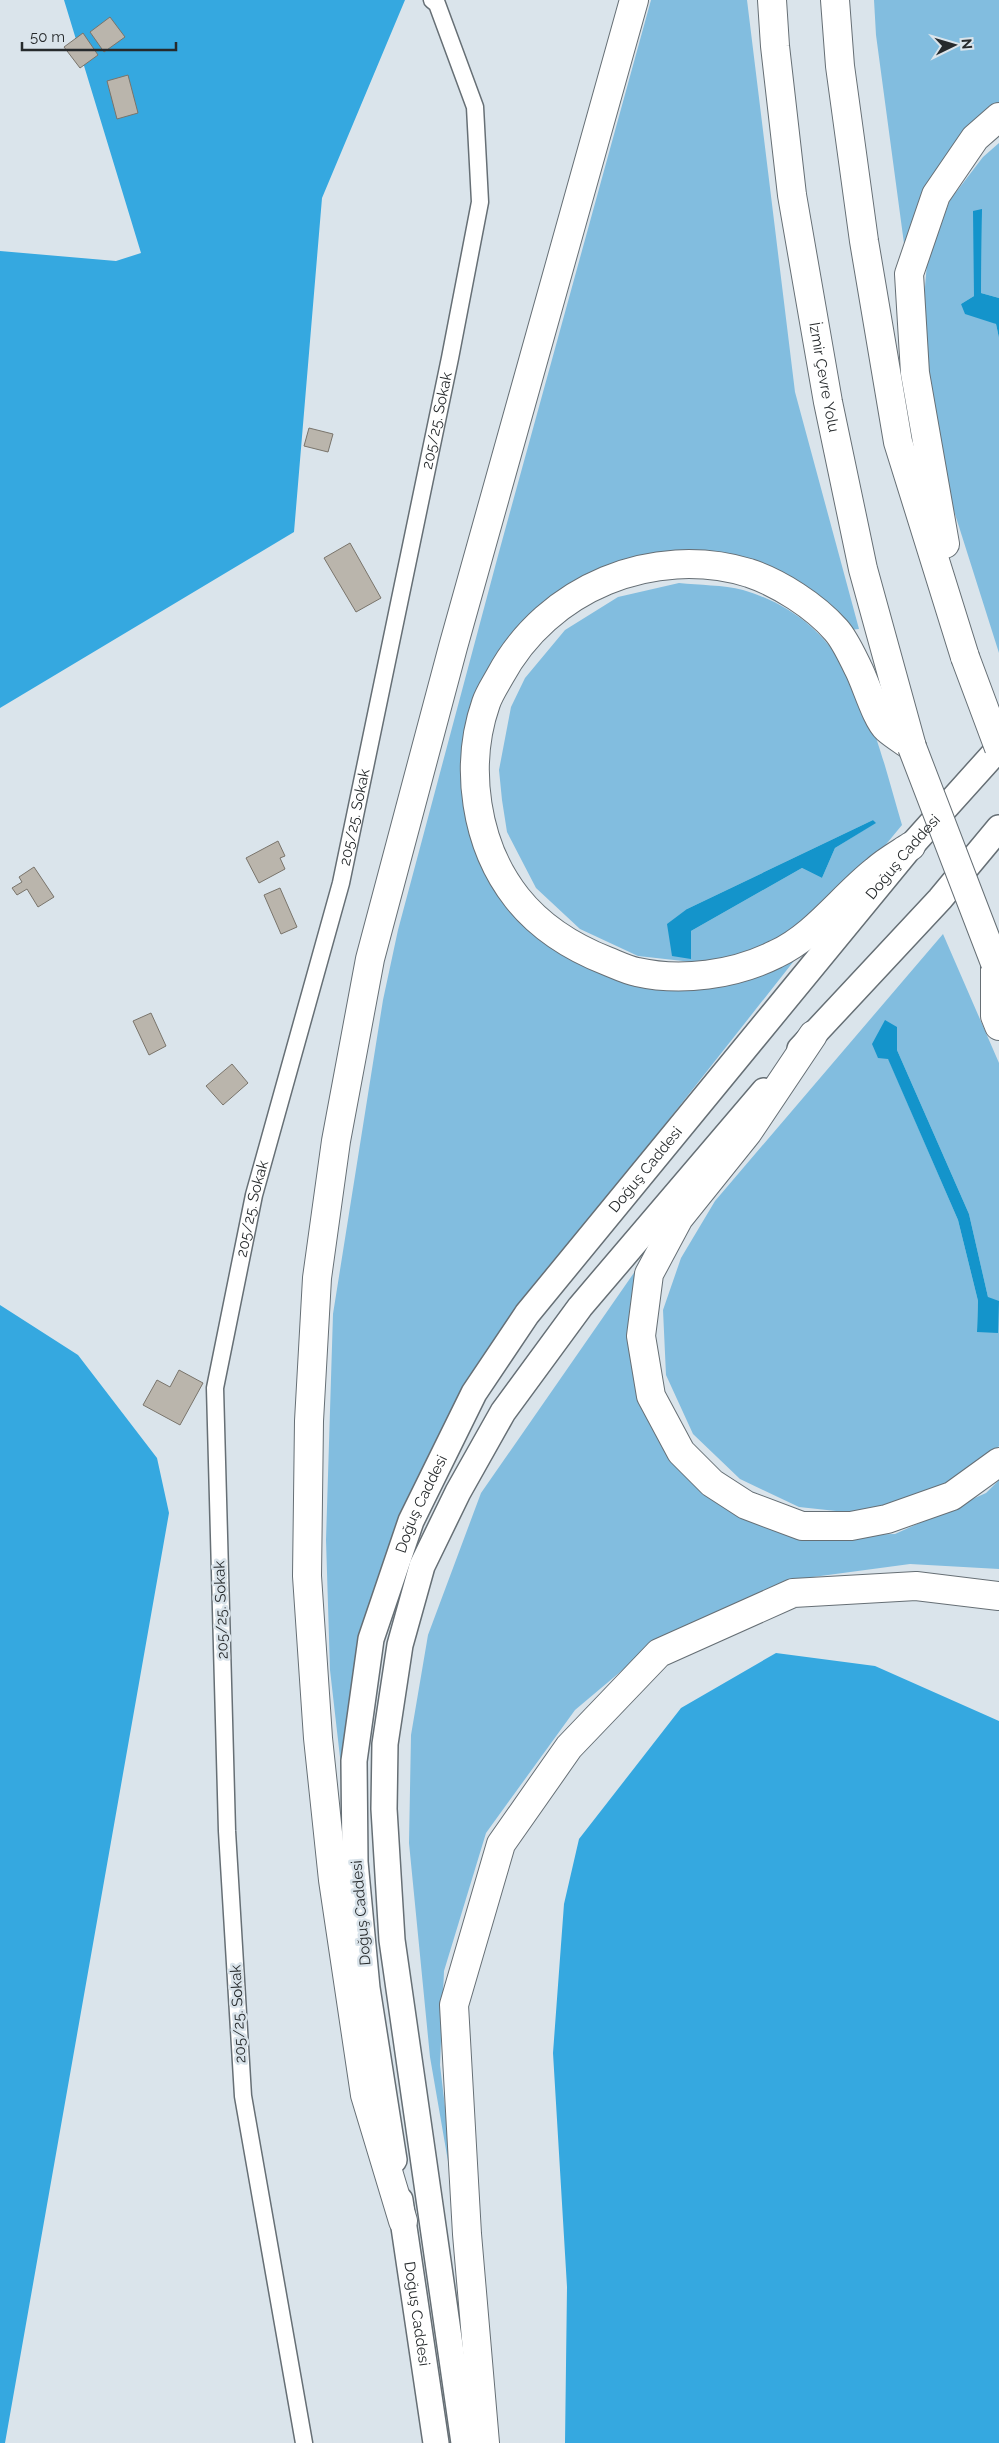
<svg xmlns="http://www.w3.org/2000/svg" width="999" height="2443" viewBox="0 0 999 2443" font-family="Raleway,sans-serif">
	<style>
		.green { fill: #82bddf; fill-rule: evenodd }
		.forest { fill: #35a8e0 }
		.water { fill: #1494cb }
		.building { fill: #bab5ac; stroke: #79746b }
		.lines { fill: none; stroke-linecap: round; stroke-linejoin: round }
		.minor-casing { stroke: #666f75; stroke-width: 19 }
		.primary-casing { stroke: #666f75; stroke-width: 28 }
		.motorway-casing { stroke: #666f75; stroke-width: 30 }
		.minor { stroke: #fff; stroke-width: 16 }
		.primary { stroke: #fff; stroke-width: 25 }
		.motorway { stroke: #fff; stroke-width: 28 }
		.motorway-bridge-casing { stroke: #666f75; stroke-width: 30; stroke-linecap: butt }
		.motorway-bridge { stroke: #fff; stroke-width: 28 }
		.labels { text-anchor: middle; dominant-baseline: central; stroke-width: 5; stroke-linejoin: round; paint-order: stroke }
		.street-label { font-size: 15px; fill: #262a2c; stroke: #dae4eb }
	</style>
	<rect width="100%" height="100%" fill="#dae4eb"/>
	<path class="green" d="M 651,0 L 747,0 L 795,392 L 859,629 L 849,630 L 803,585 L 621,565 L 524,632 L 468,758 L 519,909 L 690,989 L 723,986 L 797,957 L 659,1132 L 471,1377 L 379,1581 L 344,1792 L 330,1670 L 326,1540 L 333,1314 L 383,1000 L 398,930 L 499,552 Z
		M 874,0 L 999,0 L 999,109 L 905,251 L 876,35 Z
		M 999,143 L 999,298 L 981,293 L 982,210 L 974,296 L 961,304 L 996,324 L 999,338 L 999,653 L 948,492 L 925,347 L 924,299 L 927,263 L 950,200 L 983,157 Z
		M 679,583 C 699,585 723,585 743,590 C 855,623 873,727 902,825 L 878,854 L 789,934 L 762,949 L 731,958 L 701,963 L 638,956 L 580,929 L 536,888 L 507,832 L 502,800 L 499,770 L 511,707 L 525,678 L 565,630 L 618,597 ZM 873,820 L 875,823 L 835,848 L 822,878 L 802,868 L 691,931 L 687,909 Z
		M 943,934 L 999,1063 L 999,1446 L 983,1466 L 928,1500 L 864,1514 L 799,1507 L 740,1479 L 693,1434 L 666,1375 L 663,1310 L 681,1258 L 715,1201 ZM 897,1027 L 897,1050 L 969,1214 L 988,1297 L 977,1332 L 978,1301 L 958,1220 L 888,1058 Z
		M 647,1254 L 634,1344 L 706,1494 L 807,1536 L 895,1534 L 986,1493 L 999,1480 L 999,1569 L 910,1564 L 813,1577 L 651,1646 L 575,1710 L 486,1833 L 444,1971 L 440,2065 L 459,2225 L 430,2057 L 409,1843 L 411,1735 L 428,1635 L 481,1493 Z"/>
	<path class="forest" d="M 64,0 L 405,0 L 322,198 L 294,532 L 0,708 L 0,251 L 116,261 L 141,253 Z
		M 0,1305 L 78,1355 L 157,1458 L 169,1513 L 5,2443 L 0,2443 Z
		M 776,1653 L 875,1666 L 999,1721 L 999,2443 L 565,2443 L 567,2287 L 553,2053 L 564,1904 L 579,1839 L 681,1708 Z"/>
	<path class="water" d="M 982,209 L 981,293 L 999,298 L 999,338 L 996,324 L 965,314 L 961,304 L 974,296 L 973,211 Z
		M 873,820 L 876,823 L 835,848 L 822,878 L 802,868 L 691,931 L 691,959 L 672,956 L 667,924 L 687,909 Z
		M 885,1020 L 897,1027 L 897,1050 L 969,1214 L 988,1297 L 999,1301 L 998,1333 L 977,1332 L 978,1301 L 958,1220 L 888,1059 L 878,1058 L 872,1044 Z"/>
	<path class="building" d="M 110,17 L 125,37 L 104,52 L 90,32 Z
		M 83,33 L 98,55 L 80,68 L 64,47 Z
		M 128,75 L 138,113 L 117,119 L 107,81 Z
		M 309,428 L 333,434 L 328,452 L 304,446 Z
		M 350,543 L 381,598 L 356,612 L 324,558 Z
		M 278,841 L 285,856 L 280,858 L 285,869 L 259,883 L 246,858 Z
		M 34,867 L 54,897 L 38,907 L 27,889 L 17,895 L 12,888 L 22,882 L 19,877 Z
		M 280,888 L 297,927 L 281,934 L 264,895 Z
		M 151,1013 L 166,1046 L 149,1055 L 133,1021 Z
		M 232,1064 L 248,1083 L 223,1105 L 206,1086 Z
		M 179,1370 L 203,1383 L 180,1425 L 143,1405 L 157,1380 L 170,1387 Z"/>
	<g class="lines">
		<defs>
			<g id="minor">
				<path id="s1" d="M 304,2443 L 243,2096 L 227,1831 L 215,1388 L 254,1195 L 341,883 L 450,358 L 480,202 L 475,107 L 437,4 L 432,0"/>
			</g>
			<g id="primary">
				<path d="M 800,1049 L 940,899 L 999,828"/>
				<path id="s2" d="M 394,2160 L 367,1988 L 355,1862 L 354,1761 L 371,1639 L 411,1521 L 474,1393 L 527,1314 L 911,846 L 999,748"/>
				<path id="s3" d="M 400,2200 L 436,2443"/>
				<path d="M 464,2443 L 392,1940 L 384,1809 L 385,1744 L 400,1645 L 422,1566 L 458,1492 L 503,1412 L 580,1307 L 764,1091"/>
			</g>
			<g id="motorway">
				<path id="s4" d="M 772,0 L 775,46 L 792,195 L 828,402 L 863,569 L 912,747"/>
				<path d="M 835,0 L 840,66 L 864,241 L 898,442 L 965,657"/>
				<path d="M 945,544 L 915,373 L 909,274 L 936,195 L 975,138 L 999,117"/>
				<path d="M 911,846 C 899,854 886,861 875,871 C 842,897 815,936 776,954 C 734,975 681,982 637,972 C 627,970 617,965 607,961 C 574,948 540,927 517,898 C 475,845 464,766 486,703 C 489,694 495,685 500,676 C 547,588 653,544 749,573 C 779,583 815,606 836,630 C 845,640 852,656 858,668 C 866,683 876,719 887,729 C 895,736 904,741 912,747"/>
				<path d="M 995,963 L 995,1016 L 999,1026"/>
				<path d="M 813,1035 L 748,1132 L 679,1218 L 649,1274 L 641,1336 L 651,1396 L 681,1452 L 712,1483 L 746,1505 L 802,1526 L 851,1526 L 887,1519 L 952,1496 L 999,1462"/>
				<path d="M 403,2221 L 365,2095 L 333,1880 L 318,1738 L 307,1576 L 309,1421 L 317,1278 L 336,1141 L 370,959 L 453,647 L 634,0"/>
				<path d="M 485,2443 L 467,2234 L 454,2005 L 501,1844 L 569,1747 L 659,1653 L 793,1593 L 916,1586 L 999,1596"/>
			</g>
		</defs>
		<use href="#minor" class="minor-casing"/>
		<use href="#primary" class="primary-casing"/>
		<use href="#motorway" class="motorway-casing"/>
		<use href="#minor" class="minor"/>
		<use href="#primary" class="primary"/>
		<use href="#motorway" class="motorway"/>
		<defs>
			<path id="motorway-bridge" d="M 965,657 L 999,748
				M 912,747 L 995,963"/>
		</defs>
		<use href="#motorway-bridge" class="motorway-bridge-casing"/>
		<use href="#motorway-bridge" class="motorway-bridge"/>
	</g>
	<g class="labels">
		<g class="street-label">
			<text stroke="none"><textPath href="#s4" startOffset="381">İzmir Çevre Yolu</textPath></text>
			<text stroke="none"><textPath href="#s1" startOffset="2054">205/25. Sokak</textPath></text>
			<text stroke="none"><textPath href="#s1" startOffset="1649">205/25. Sokak</textPath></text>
			<text stroke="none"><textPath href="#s2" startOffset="1479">Doğuş Caddesi</textPath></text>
			<text stroke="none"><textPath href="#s2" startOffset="1074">Doğuş Caddesi</textPath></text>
			<text stroke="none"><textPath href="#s1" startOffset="1244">205/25. Sokak</textPath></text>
			<text stroke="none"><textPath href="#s2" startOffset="669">Doğuş Caddesi</textPath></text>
			<text transform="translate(221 1610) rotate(-92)">205/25. Sokak</text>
			<text transform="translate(361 1913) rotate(-95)">Doğuş Caddesi</text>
			<text transform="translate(238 2014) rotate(-93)">205/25. Sokak</text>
			<text stroke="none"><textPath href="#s3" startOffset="115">Doğuş Caddesi</textPath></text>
		</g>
	</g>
	<g transform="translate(954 45) rotate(85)" stroke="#dae4eb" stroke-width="4" paint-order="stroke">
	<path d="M0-4L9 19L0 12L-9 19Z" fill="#262a2c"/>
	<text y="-8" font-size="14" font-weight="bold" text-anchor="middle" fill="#262a2c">N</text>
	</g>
	<path d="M22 42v8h154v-8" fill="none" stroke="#262a2c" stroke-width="2.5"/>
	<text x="30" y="42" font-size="15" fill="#262a2c" stroke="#dae4eb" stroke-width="4" paint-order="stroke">50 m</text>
</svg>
